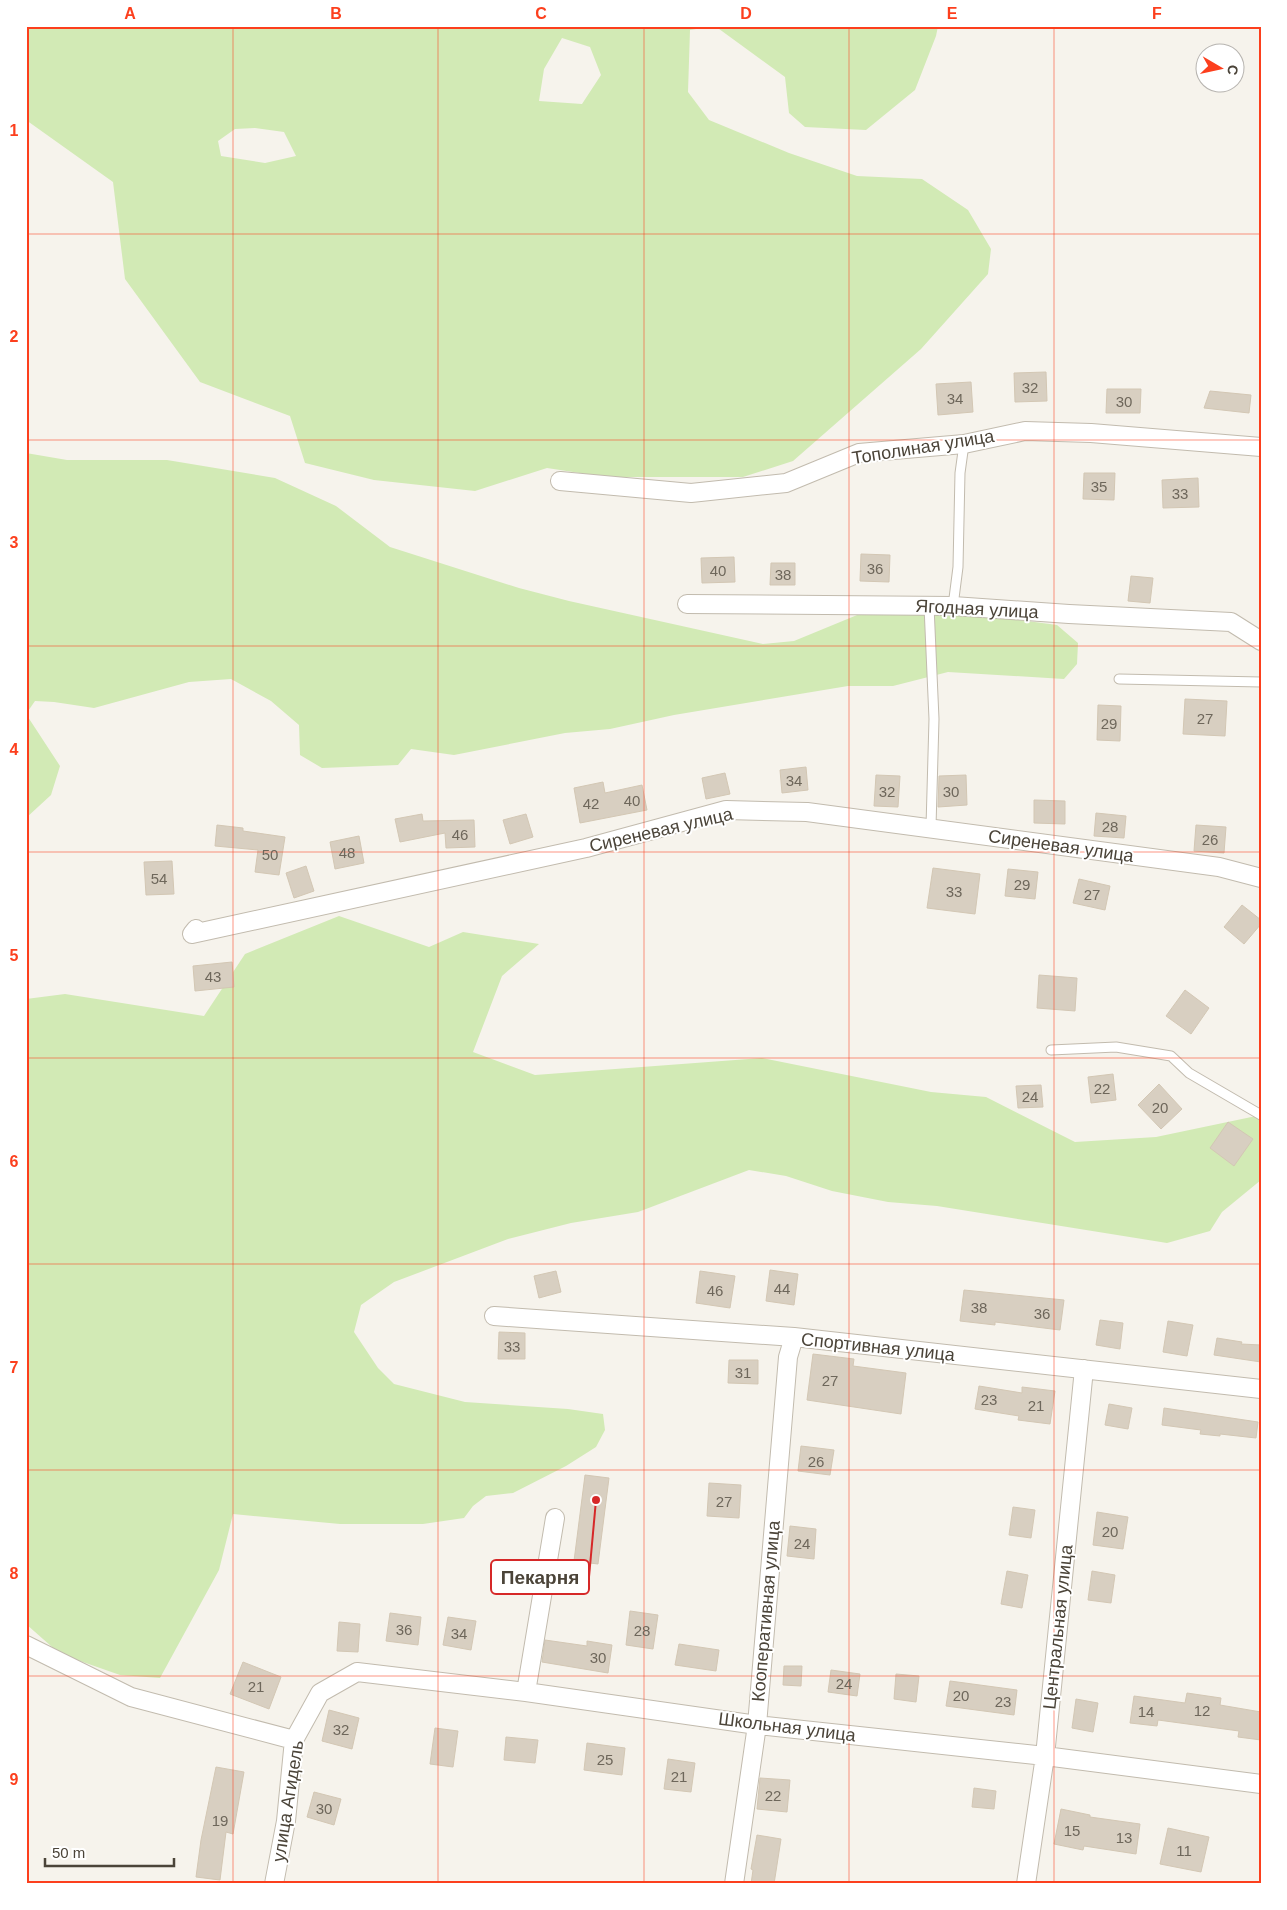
<svg xmlns="http://www.w3.org/2000/svg" width="1287" height="1910" viewBox="0 0 1287 1910" font-family="Arial,sans-serif">
	<style>
		.green { fill: #d2eab5; fill-rule: evenodd }
		.building { fill: #d8cfc1; stroke: #d3c7b4 }
		.lines { fill: none; stroke-linecap: round; stroke-linejoin: round }
		.lane-casing { stroke: #c2bbae; stroke-width: 11 }
		.street-casing { stroke: #c2bbae; stroke-width: 20 }
		.lane { stroke: #fff; stroke-width: 9 }
		.street { stroke: #fff; stroke-width: 18 }
		.grid { fill: none; stroke: #fc3f1d; stroke-width: 1; stroke-opacity: 0.55 }
		.labels { text-anchor: middle; dominant-baseline: central; stroke-width: 4; stroke-linejoin: round; paint-order: stroke }
		.number-label { font-size: 15px; fill: #6e675b }
		.street-label { font-size: 18px; fill: #4b4439; stroke: #fff }
		.leader { fill: none; stroke: #d62828; stroke-width: 2 }
		.callout-dot { fill: #d62828; stroke: #fff; stroke-width: 2 }
		.callout { fill: #fff; stroke: #d62828; stroke-width: 2 }
		.callout-label { font-size: 19px; text-anchor: middle; font-weight: bold; fill: #4b4439 }
		.neatline { fill: none; stroke: #fc3f1d; stroke-width: 2 }
		.grid-label { font-size: 16px; text-anchor: middle; font-weight: bold; fill: #fc3f1d }
	</style>
	<rect width="100%" height="100%" fill="#f6f3ec"/>
	<path class="green" d="M 34,26 L 938,26 L 936,36 L 915,90 L 866,130 L 805,127 L 789,113 L 785,77 L 715,26 L 690,30 L 688,92 L 709,120 L 789,153 L 857,176 L 922,179 L 968,210 L 991,249 L 988,274 L 921,349 L 793,461 L 743,477 L 606,477 L 547,468 L 475,491 L 374,480 L 305,463 L 290,416 L 200,382 L 125,279 L 113,182 L 26,120 L 26,30 ZM 562,38 L 590,47 L 601,75 L 582,104 L 539,101 L 544,69 ZM 255,128 L 284,132 L 296,156 L 265,163 L 221,156 L 218,141 L 235,129 Z
		M 26,453 L 67,460 L 167,460 L 275,478 L 336,506 L 390,547 L 519,588 L 569,601 L 763,644 L 794,641 L 862,613 L 961,612 L 1057,625 L 1078,643 L 1077,664 L 1064,679 L 948,672 L 893,686 L 848,686 L 674,715 L 610,729 L 565,733 L 454,755 L 411,749 L 398,765 L 322,768 L 300,755 L 299,725 L 271,701 L 231,679 L 189,682 L 94,708 L 54,702 L 35,701 L 26,714 L 60,766 L 51,795 L 26,818 Z
		M 339,916 L 429,947 L 463,932 L 539,944 L 502,976 L 473,1052 L 535,1075 L 762,1058 L 931,1092 L 986,1097 L 1075,1142 L 1156,1137 L 1261,1115 L 1261,1180 L 1222,1212 L 1210,1231 L 1167,1243 L 937,1206 L 888,1202 L 832,1191 L 786,1176 L 749,1170 L 638,1212 L 571,1223 L 508,1239 L 394,1282 L 361,1305 L 354,1332 L 378,1368 L 394,1384 L 465,1402 L 568,1409 L 603,1414 L 605,1430 L 596,1447 L 566,1466 L 513,1493 L 486,1496 L 473,1506 L 464,1518 L 423,1524 L 340,1524 L 233,1514 L 219,1570 L 160,1678 L 120,1675 L 60,1654 L 26,1624 L 26,999 L 65,994 L 204,1016 L 245,954 Z"/>
	<path class="building" d="M 1046,372 L 1047,401 L 1015,402 L 1014,373 Z
		M 971,382 L 973,412 L 938,415 L 936,384 Z
		M 1107,389 L 1141,389 L 1140,413 L 1106,413 Z
		M 1210,391 L 1251,395 L 1249,413 L 1204,408 Z
		M 1084,473 L 1115,473 L 1114,500 L 1083,499 Z
		M 1198,478 L 1199,507 L 1163,508 L 1162,480 Z
		M 861,554 L 890,555 L 889,582 L 860,581 Z
		M 734,557 L 735,582 L 702,583 L 701,558 Z
		M 771,563 L 795,563 L 795,585 L 770,585 Z
		M 1131,576 L 1153,578 L 1150,603 L 1128,601 Z
		M 1185,699 L 1227,701 L 1225,736 L 1183,734 Z
		M 1098,705 L 1121,706 L 1120,741 L 1097,740 Z
		M 806,767 L 808,790 L 782,793 L 780,770 Z
		M 725,773 L 730,794 L 706,799 L 702,778 Z
		M 876,775 L 900,776 L 898,807 L 874,806 Z
		M 966,775 L 967,805 L 938,807 L 939,776 Z
		M 603,782 L 605,793 L 642,785 L 647,810 L 580,823 L 574,788 Z
		M 1034,800 L 1065,801 L 1065,824 L 1034,823 Z
		M 1096,813 L 1126,816 L 1124,838 L 1094,836 Z
		M 422,814 L 423,821 L 474,820 L 475,847 L 446,848 L 445,833 L 400,842 L 395,819 Z
		M 526,814 L 533,837 L 510,844 L 503,820 Z
		M 217,825 L 243,828 L 243,831 L 285,837 L 279,875 L 255,872 L 258,850 L 215,846 Z
		M 1196,825 L 1226,827 L 1224,853 L 1194,851 Z
		M 359,836 L 364,863 L 335,869 L 330,842 Z
		M 172,861 L 174,894 L 146,895 L 144,862 Z
		M 306,866 L 314,891 L 294,898 L 286,873 Z
		M 933,868 L 980,874 L 975,914 L 927,908 Z
		M 1008,869 L 1038,872 L 1035,899 L 1005,896 Z
		M 1079,879 L 1110,886 L 1105,910 L 1073,903 Z
		M 1242,905 L 1261,920 L 1261,924 L 1244,944 L 1224,927 Z
		M 232,962 L 234,987 L 195,991 L 193,966 Z
		M 1039,975 L 1077,978 L 1075,1011 L 1037,1008 Z
		M 1185,990 L 1209,1008 L 1191,1034 L 1166,1016 Z
		M 1113,1074 L 1116,1100 L 1091,1103 L 1088,1077 Z
		M 1159,1084 L 1182,1109 L 1161,1129 L 1138,1105 Z
		M 1041,1085 L 1043,1107 L 1018,1108 L 1016,1086 Z
		M 1228,1122 L 1253,1139 L 1234,1166 L 1210,1148 Z
		M 770,1270 L 798,1274 L 794,1305 L 766,1301 Z
		M 556,1271 L 561,1292 L 539,1298 L 534,1276 Z
		M 700,1271 L 735,1276 L 730,1308 L 696,1303 Z
		M 964,1290 L 1064,1300 L 1060,1330 L 995,1322 L 995,1325 L 960,1321 Z
		M 1100,1320 L 1123,1323 L 1120,1349 L 1096,1345 Z
		M 1168,1321 L 1193,1325 L 1187,1356 L 1163,1352 Z
		M 499,1332 L 525,1333 L 525,1359 L 498,1359 Z
		M 1217,1338 L 1242,1342 L 1241,1344 L 1261,1345 L 1261,1362 L 1214,1355 Z
		M 813,1354 L 854,1359 L 853,1366 L 906,1373 L 901,1414 L 807,1400 Z
		M 729,1360 L 758,1360 L 758,1384 L 728,1383 Z
		M 979,1386 L 1022,1393 L 1022,1387 L 1055,1391 L 1050,1424 L 1018,1420 L 1019,1416 L 975,1409 Z
		M 1109,1404 L 1132,1408 L 1128,1429 L 1105,1425 Z
		M 1164,1408 L 1258,1422 L 1256,1438 L 1220,1434 L 1220,1436 L 1200,1434 L 1201,1430 L 1162,1425 Z
		M 801,1446 L 834,1450 L 830,1475 L 798,1471 Z
		M 585,1475 L 609,1478 L 598,1564 L 574,1561 Z
		M 709,1483 L 741,1485 L 739,1518 L 707,1516 Z
		M 1013,1507 L 1035,1510 L 1031,1538 L 1009,1535 Z
		M 1097,1512 L 1128,1517 L 1123,1549 L 1093,1545 Z
		M 790,1526 L 816,1529 L 814,1559 L 787,1556 Z
		M 1007,1571 L 1028,1575 L 1022,1608 L 1001,1604 Z
		M 1092,1571 L 1115,1575 L 1111,1603 L 1088,1600 Z
		M 630,1611 L 658,1615 L 653,1649 L 626,1645 Z
		M 390,1613 L 421,1617 L 418,1645 L 386,1641 Z
		M 448,1617 L 476,1621 L 471,1650 L 443,1645 Z
		M 339,1622 L 360,1624 L 358,1652 L 337,1651 Z
		M 545,1640 L 587,1646 L 587,1641 L 612,1645 L 608,1673 L 542,1662 Z
		M 679,1644 L 719,1650 L 716,1671 L 675,1665 Z
		M 243,1662 L 281,1677 L 269,1709 L 230,1694 Z
		M 784,1666 L 802,1666 L 801,1686 L 783,1685 Z
		M 831,1670 L 860,1674 L 857,1696 L 828,1692 Z
		M 896,1674 L 919,1676 L 916,1702 L 894,1699 Z
		M 950,1681 L 1017,1690 L 1014,1715 L 946,1706 Z
		M 1187,1693 L 1221,1698 L 1220,1705 L 1261,1712 L 1261,1740 L 1238,1737 L 1239,1731 L 1158,1720 L 1157,1726 L 1130,1723 L 1134,1696 L 1185,1703 Z
		M 1076,1699 L 1098,1703 L 1093,1732 L 1072,1728 Z
		M 329,1710 L 359,1718 L 352,1749 L 322,1741 Z
		M 435,1728 L 458,1731 L 453,1767 L 430,1764 Z
		M 506,1737 L 538,1740 L 535,1763 L 504,1760 Z
		M 587,1743 L 625,1748 L 622,1775 L 584,1770 Z
		M 668,1759 L 695,1763 L 691,1792 L 664,1789 Z
		M 216,1767 L 244,1772 L 233,1834 L 226,1832 L 220,1880 L 196,1877 L 201,1840 Z
		M 760,1778 L 790,1780 L 787,1812 L 757,1809 Z
		M 974,1788 L 996,1791 L 994,1809 L 972,1807 Z
		M 314,1792 L 341,1799 L 334,1825 L 307,1817 Z
		M 1061,1809 L 1090,1815 L 1090,1817 L 1140,1824 L 1136,1854 L 1084,1846 L 1083,1850 L 1054,1844 Z
		M 1168,1828 L 1209,1837 L 1201,1872 L 1160,1864 Z
		M 757,1835 L 781,1839 L 774,1884 L 751,1884 L 753,1870 L 751,1869 Z"/>
	<g class="lines">
		<defs>
			<path id="lane" d="M 929,606 L 934,719 L 931,827
				M 953,606 L 958,567 L 960,473 L 964,444
				M 1119,679 L 1261,682
				M 1051,1050 L 1116,1047 L 1171,1056 L 1189,1073 L 1261,1115"/>
			<path id="street" d="M 560,481 L 691,493 L 786,483 L 859,453 L 964,444 L 1025,431 L 1091,433 L 1261,447
				M 687,604 L 953,606 L 1069,614 L 1231,622 L 1261,641
				M 196,929 L 192,934 L 586,848 L 726,810 L 807,812 L 1219,867 L 1261,878
				M 494,1316 L 794,1337 L 1261,1389
				M 26,1645 L 131,1697 L 294,1740
				M 526,1692 L 555,1518
				M 274,1884 L 286,1821 L 294,1740 L 320,1693 L 357,1672 L 526,1692 L 757,1725 L 1045,1756 L 1261,1784
				M 734,1884 L 757,1725 L 788,1357 L 794,1337
				M 1026,1884 L 1045,1756 L 1084,1369"/>
		</defs>
		<use href="#lane" class="lane-casing"/>
		<use href="#street" class="street-casing"/>
		<use href="#lane" class="lane"/>
		<use href="#street" class="street"/>
	</g>
	<path class="grid" d="M 233,26 L 233,1884M 438,26 L 438,1884M 644,26 L 644,1884M 849,26 L 849,1884M 1054,26 L 1054,1884M 26,234 L 1261,234M 26,440 L 1261,440M 26,646 L 1261,646M 26,852 L 1261,852M 26,1058 L 1261,1058M 26,1264 L 1261,1264M 26,1470 L 1261,1470M 26,1676 L 1261,1676"/>
	<g class="labels">
		<g class="number-label">
			<text x="1030" y="387">32</text>
			<text x="955" y="398">34</text>
			<text x="1124" y="401">30</text>
			<text x="1099" y="486">35</text>
			<text x="1180" y="493">33</text>
			<text x="875" y="568">36</text>
			<text x="718" y="570">40</text>
			<text x="783" y="574">38</text>
			<text x="1205" y="718">27</text>
			<text x="1109" y="723">29</text>
			<text x="794" y="780">34</text>
			<text x="887" y="791">32</text>
			<text x="951" y="791">30</text>
			<text x="632" y="800">40</text>
			<text x="591" y="803">42</text>
			<text x="1110" y="826">28</text>
			<text x="460" y="834">46</text>
			<text x="1210" y="839">26</text>
			<text x="347" y="852">48</text>
			<text x="270" y="854">50</text>
			<text x="159" y="878">54</text>
			<text x="1022" y="884">29</text>
			<text x="954" y="891">33</text>
			<text x="1092" y="894">27</text>
			<text x="213" y="976">43</text>
			<text x="1102" y="1088">22</text>
			<text x="1030" y="1096">24</text>
			<text x="1160" y="1107">20</text>
			<text x="782" y="1288">44</text>
			<text x="715" y="1290">46</text>
			<text x="979" y="1307">38</text>
			<text x="1042" y="1313">36</text>
			<text x="512" y="1346">33</text>
			<text x="743" y="1372">31</text>
			<text x="830" y="1380">27</text>
			<text x="989" y="1399">23</text>
			<text x="1036" y="1405">21</text>
			<text x="816" y="1461">26</text>
			<text x="724" y="1501">27</text>
			<text x="1110" y="1531">20</text>
			<text x="802" y="1543">24</text>
			<text x="404" y="1629">36</text>
			<text x="642" y="1630">28</text>
			<text x="459" y="1633">34</text>
			<text x="598" y="1657">30</text>
			<text x="844" y="1683">24</text>
			<text x="256" y="1686">21</text>
			<text x="961" y="1695">20</text>
			<text x="1003" y="1701">23</text>
			<text x="1202" y="1710">12</text>
			<text x="1146" y="1711">14</text>
			<text x="341" y="1729">32</text>
			<text x="605" y="1759">25</text>
			<text x="679" y="1776">21</text>
			<text x="773" y="1795">22</text>
			<text x="324" y="1808">30</text>
			<text x="220" y="1820">19</text>
			<text x="1072" y="1830">15</text>
			<text x="1124" y="1837">13</text>
			<text x="1184" y="1850">11</text>
		</g>
		<g class="street-label">
			<text transform="translate(923 447) rotate(-9)">Тополиная улица</text>
			<text transform="translate(977 609) rotate(3)">Ягодная улица</text>
			<text transform="translate(661 830) rotate(-13)">Сиреневая улица</text>
			<text transform="translate(1061 846) rotate(8)">Сиреневая улица</text>
			<text transform="translate(878 1347) rotate(6)">Спортивная улица</text>
			<text transform="translate(766 1611) rotate(-85)">Кооперативная улица</text>
			<text transform="translate(1058 1627) rotate(-84)">Центральная улица</text>
			<text transform="translate(787 1727) rotate(7)">Школьная улица</text>
			<text transform="translate(288 1801) rotate(-81)">улица Агидель</text>
		</g>
	</g>
	<path class="leader" d="M596 1500L589 1577"/>
	<circle class="callout-dot" cx="596" cy="1500" r="5"/>
	<rect class="callout" x="491" y="1560" width="98" height="34" rx="5"/>
	<g class="callout-label">
		<text x="540" y="1584">Пекарня</text>
	</g>
	<rect width="1287" height="1910" fill="none" stroke="#ffffff" stroke-width="55"/>
	<g transform="translate(1220 68) rotate(99)"><circle r="24" fill="#ffffff" stroke="#b7b4b0"/>
	<path d="M0-4L9 19L0 12L-9 19Z" fill="#fc3f1d"/>
	<text y="-8" font-size="14" font-weight="bold" text-anchor="middle" fill="#4b4439">С</text>
	</g>
	<path d="M45 1858v8h129v-8" fill="none" stroke="#4b4439" stroke-width="2.5"/>
	<text x="52" y="1858" font-size="15" fill="#4b4439" stroke="#ffffff" stroke-width="4" paint-order="stroke">50 m</text>
	<rect x="28" y="28" width="1232" height="1854" class="neatline"/>
	<g class="grid-label">
		<text x="130" y="19">A</text>
		<text x="336" y="19">B</text>
		<text x="541" y="19">C</text>
		<text x="746" y="19">D</text>
		<text x="952" y="19">E</text>
		<text x="1157" y="19">F</text>
		<text x="14" y="136">1</text>
		<text x="14" y="342">2</text>
		<text x="14" y="548">3</text>
		<text x="14" y="755">4</text>
		<text x="14" y="961">5</text>
		<text x="14" y="1167">6</text>
		<text x="14" y="1373">7</text>
		<text x="14" y="1579">8</text>
		<text x="14" y="1785">9</text>
	</g>
</svg>
